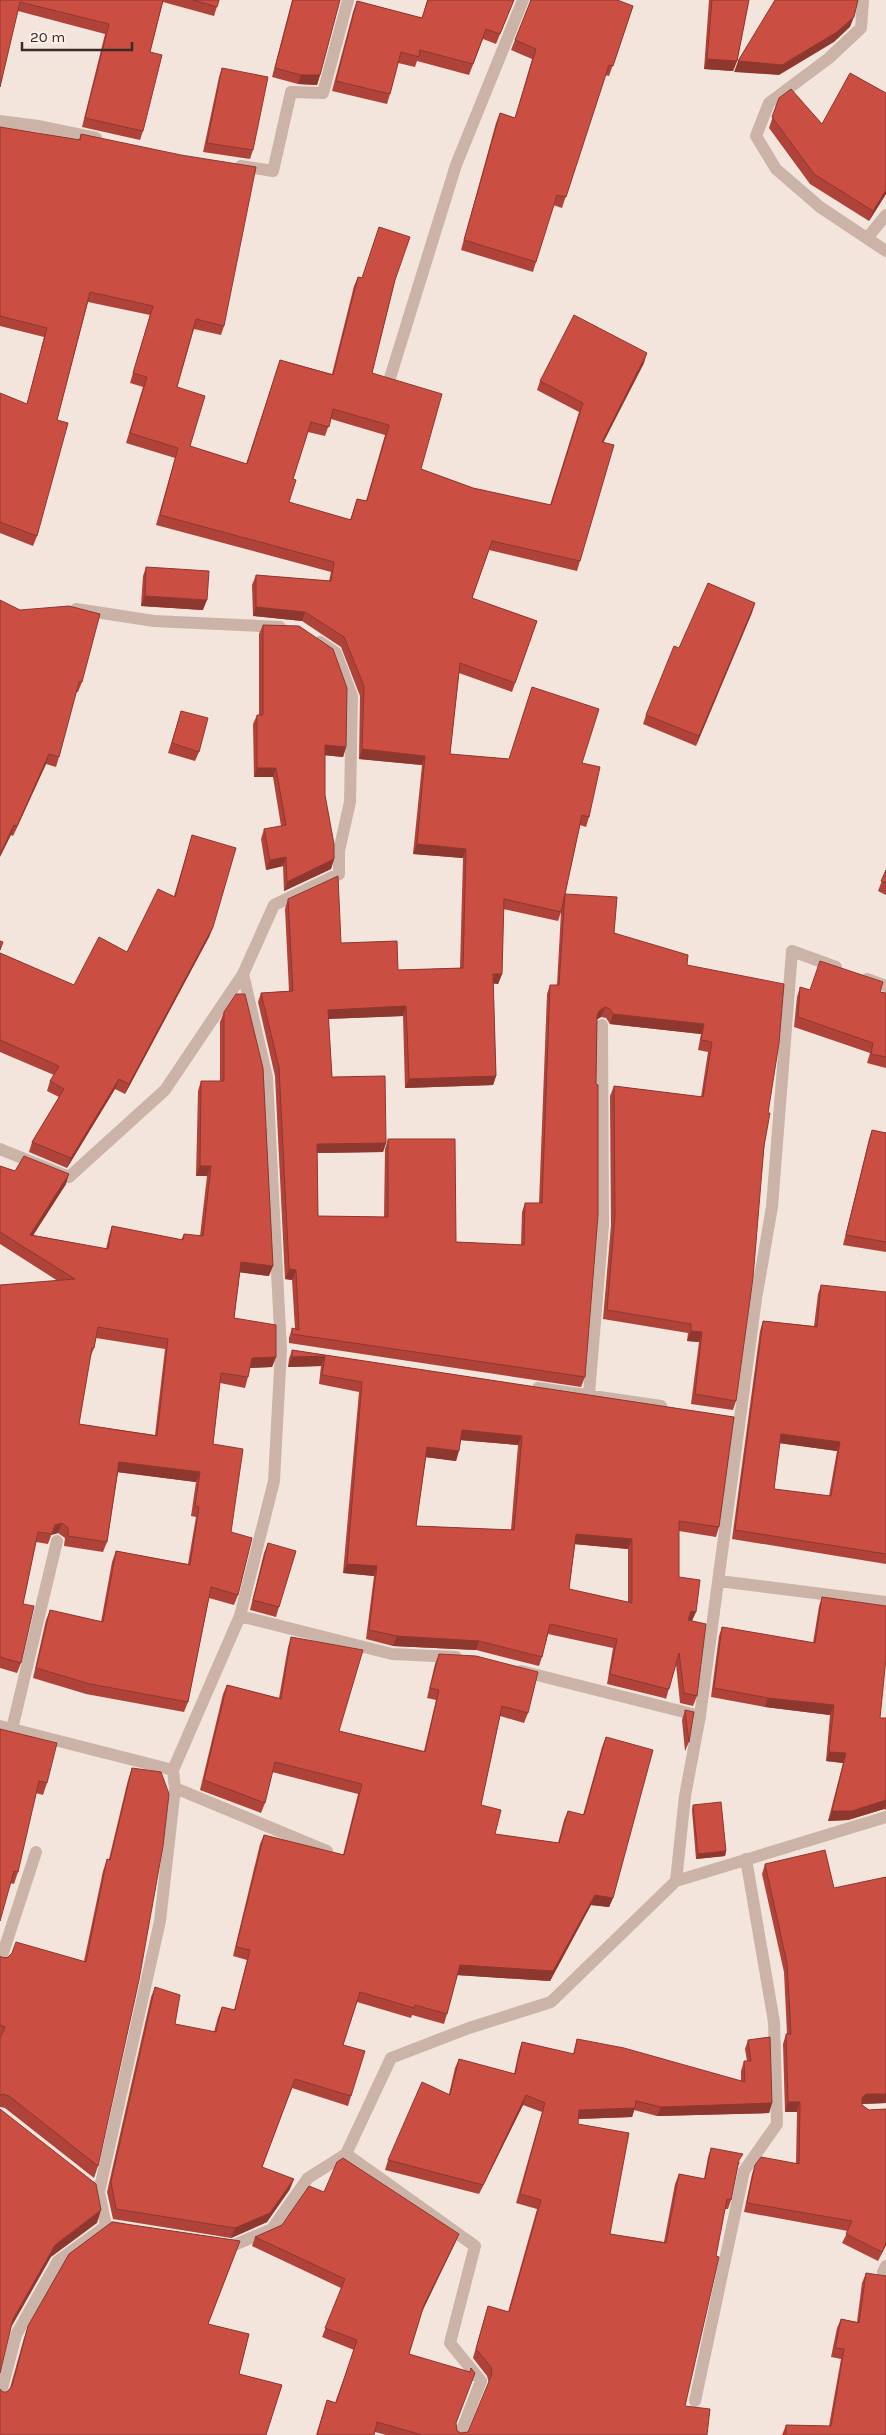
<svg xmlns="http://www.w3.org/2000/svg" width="886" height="2435" viewBox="0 0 886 2435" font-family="Karla,sans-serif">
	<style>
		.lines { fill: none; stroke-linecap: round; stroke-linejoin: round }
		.street { stroke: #ccb3a8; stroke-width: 12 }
		.wall { fill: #af433a; fill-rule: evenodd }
		.shaded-wall { fill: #8e372f }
		.building { fill: #cb4e43; stroke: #8e372f; fill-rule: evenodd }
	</style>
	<rect width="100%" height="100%" fill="#f3e5dc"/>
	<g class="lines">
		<path class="street" d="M 863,0 L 861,28 L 829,58 L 769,103 L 756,136 L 776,169 L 820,207 L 886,251
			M 0,121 L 38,126 L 96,138
			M 241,166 L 273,171 L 291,92 L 323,93 L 348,0
			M 868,237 L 886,215
			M 390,378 L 456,165 L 523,0
			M 76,609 L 154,621 L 280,627
			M 867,979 L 886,986
			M 0,1149 L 69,1177 L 165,1090 L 243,974 L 274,905 L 339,874 L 339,851 L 350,802 L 352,696 L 336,653 L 320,642
			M 538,1388 L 661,1406
			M 589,1394 L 603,1225 L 602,1025
			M 719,1581 L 886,1602
			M 240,1616 L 392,1654 L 456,1657
			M 521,1671 L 700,1716
			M 0,1726 L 173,1770
			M 12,1729 L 57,1541
			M 175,1788 L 327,1851
			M 676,1881 L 685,1796 L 700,1716 L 756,1299 L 772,1207 L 792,951 L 836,967
			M 0,1962 L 36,1852
			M 346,2154 L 475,2246 L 450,2343 L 481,2381 L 460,2435
			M 92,2187 L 99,2192 L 106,2226
			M 99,2192 L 160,1921 L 175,1788 L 173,1770 L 240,1616 L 274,1481 L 281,1350 L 267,1077 L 243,974
			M 224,2244 L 232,2246 L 272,2229 L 308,2178 L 346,2154 L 391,2058 L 469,2028 L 551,2002 L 676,1881 L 886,1817
			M 883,2272 L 886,2266
			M 0,2396 L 16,2335 L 58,2261 L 106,2226 L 123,2229
			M 695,2401 L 744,2171 L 777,2124 L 774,2022 L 746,1859"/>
	</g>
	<path class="wall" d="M 0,0 L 219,0 L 214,16 L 163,2 L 150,52 L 143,131 L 140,140 L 82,127 L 105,34 L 18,11 Z
		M 292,0 L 340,0 L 320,75 L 317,85 L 298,84 L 272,77 Z
		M 427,0 L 514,0 L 496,44 L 483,39 L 469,75 L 417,61 L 415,67 L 398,63 L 390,94 L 387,104 L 332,91 L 353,12 L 357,1 L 422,18 Z
		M 530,0 L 617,0 L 633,6 L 609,76 L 605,75 L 562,208 L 553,205 L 533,272 L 461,250 L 496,123 L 500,113 L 515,118 L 532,59 L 511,50 L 530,2 Z
		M 709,0 L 749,0 L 737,61 L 733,71 L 704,69 Z
		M 222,68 L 253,150 L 250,159 L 203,152 L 219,77 Z
		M 779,98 L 822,124 L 886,194 L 869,221 L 810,184 L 769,128 Z
		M 0,127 L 79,140 L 81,134 L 224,326 L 221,335 L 194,329 L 177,387 L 190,446 L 246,464 L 280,360 L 332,374 L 354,286 L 358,277 L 362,278 L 395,280 L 372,373 L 421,469 L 473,488 L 550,505 L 579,412 L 537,390 L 540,381 L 644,363 L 603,442 L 580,561 L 577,571 L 489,550 L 472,598 L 537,621 L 512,692 L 459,673 L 450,754 L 509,759 L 532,687 L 582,763 L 589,817 L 586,827 L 580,825 L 565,894 L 614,933 L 687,965 L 768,1113 L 736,1401 L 733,1410 L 691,1404 L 699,1342 L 687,1341 L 688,1333 L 603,1319 L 611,1225 L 610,1096 L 614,1086 L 701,1097 L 708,1052 L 698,1050 L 701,1034 L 610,1024 L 606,1018 L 601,1017 L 597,1019 L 585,1377 L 581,1387 L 289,1343 L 289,1338 L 292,1328 L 295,1329 L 292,1280 L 285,1279 L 275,1076 L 258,1002 L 261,993 L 289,991 L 285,909 L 288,899 L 341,943 L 398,970 L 460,968 L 463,858 L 413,854 L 422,765 L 359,759 L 360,696 L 341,647 L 302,621 L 253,616 L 252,585 L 256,575 L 329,581 L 331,572 L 156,525 L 175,458 L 126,443 L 143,387 L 130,383 L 150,315 L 88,302 L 57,420 L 37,536 L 33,546 L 0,533 L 0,393 L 27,404 L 44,337 L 0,326 ZM 331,419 L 385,435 L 366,501 L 357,499 L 350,520 L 289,502 L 293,479 L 308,432 L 325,436 ZM 503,909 L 558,921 L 561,912 L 557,985 L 550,985 L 547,994 L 539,1203 L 525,1203 L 522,1212 L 521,1245 L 456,1242 L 388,1139 L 385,1149 L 384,1217 L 318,1216 L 317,1153 L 383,1152 L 386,1143 L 332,1077 L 328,1019 L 403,1016 L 405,1088 L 493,1085 L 496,1076 L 493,983 L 498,984 L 502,974 Z
		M 146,567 L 203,610 L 141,606 L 143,576 Z
		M 0,600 L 82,682 L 78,692 L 76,692 L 59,757 L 56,767 L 46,764 L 13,836 L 11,835 Z
		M 755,603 L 696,746 L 643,724 L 646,715 Z
		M 263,625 L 346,747 L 343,757 L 325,755 L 325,795 L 334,859 L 331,869 L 284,891 L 283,866 L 266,870 L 261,839 L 264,829 L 281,826 L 273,777 L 254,777 L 253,724 L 257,715 L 259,715 L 259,634 Z
		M 181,711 L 199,752 L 195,761 L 168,753 Z
		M 192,835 L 213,927 L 209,937 L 125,1094 L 115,1089 L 67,1168 L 29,1152 L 32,1142 L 59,1097 L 47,1091 L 50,1081 L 54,1075 L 0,1052 L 0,953 L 74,985 L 127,952 L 174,896 Z
		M 886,870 L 886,895 L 878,891 Z
		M 800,987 L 810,990 L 880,992 L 886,993 L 886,1068 L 867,1063 L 870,1053 L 794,1027 L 797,997 Z
		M 224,1012 L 269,1276 L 240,1272 L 234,1318 L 276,1357 L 272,1367 L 250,1368 L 248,1377 L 245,1388 L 220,1383 L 213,1444 L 231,1532 L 238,1595 L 234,1605 L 209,1598 L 188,1702 L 184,1712 L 86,1694 L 33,1678 L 46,1620 L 50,1610 L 101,1622 L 112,1562 L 116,1551 L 188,1564 L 196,1517 L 191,1516 L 196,1482 L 118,1472 L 107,1542 L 103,1552 L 64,1546 L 65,1538 L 58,1533 L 51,1535 L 48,1544 L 36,1542 L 23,1604 L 21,1663 L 17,1673 L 0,1668 L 0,1285 L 58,1281 L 0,1244 L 0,1166 L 15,1171 L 66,1184 L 33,1235 L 106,1249 L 109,1236 L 112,1226 L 181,1240 L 184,1234 L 200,1236 L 207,1176 L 196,1176 L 198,1091 L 201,1081 L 220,1081 L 220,1022 ZM 96,1338 L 165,1349 L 155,1435 L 79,1424 L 90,1358 L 94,1348 Z
		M 872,1130 L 886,1133 L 886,1252 L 843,1245 L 869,1139 Z
		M 821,1285 L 886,1510 L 886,1564 L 732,1539 L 760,1331 L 763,1321 L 814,1326 L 818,1294 ZM 780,1443 L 837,1451 L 829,1496 L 774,1489 Z
		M 292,1350 L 734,1417 L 719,1527 L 716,1537 L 679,1531 L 679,1577 L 692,1621 L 697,1696 L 693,1706 L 680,1703 L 676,1664 L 666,1699 L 664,1698 L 607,1684 L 613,1648 L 548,1634 L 542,1657 L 539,1666 L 476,1650 L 393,1646 L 366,1639 L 374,1576 L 343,1573 L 359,1392 L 319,1384 L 321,1366 L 288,1367 L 289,1359 ZM 461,1440 L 518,1445 L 511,1530 L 416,1526 L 426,1457 L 456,1461 ZM 575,1544 L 628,1549 L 628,1602 L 569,1589 Z
		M 268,1543 L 279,1607 L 276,1617 L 250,1610 L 264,1553 Z
		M 822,1597 L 880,1718 L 886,1718 L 886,1810 L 884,1809 L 848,1820 L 828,1821 L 843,1763 L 826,1761 L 830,1715 L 765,1707 L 711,1697 L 719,1636 L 722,1627 L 813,1643 L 819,1606 Z
		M 291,1637 L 339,1731 L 424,1751 L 436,1700 L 427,1698 L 435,1664 L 439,1654 L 528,1713 L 524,1723 L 500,1716 L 481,1805 L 495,1834 L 558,1843 L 564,1820 L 568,1811 L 583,1815 L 602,1747 L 606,1737 L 613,1898 L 609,1907 L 591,1905 L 550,1981 L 457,1975 L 447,2014 L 444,2024 L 412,2015 L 411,2018 L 357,2002 L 343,2045 L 351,2096 L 348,2106 L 292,2088 L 262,2167 L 290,2189 L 267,2222 L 231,2238 L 113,2219 L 107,2192 L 151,1997 L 155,1987 L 175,2024 L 214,2032 L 218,2017 L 222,2007 L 234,2010 L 247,1960 L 233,1956 L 260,1844 L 264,1835 L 343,1855 L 358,1794 L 272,1772 L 265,1803 L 261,1813 L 200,1790 L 223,1694 L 227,1685 L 279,1698 L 288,1647 Z
		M 685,1710 L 689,1742 L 685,1751 L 682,1720 Z
		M 0,1729 L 47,1783 L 43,1795 L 36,1793 L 18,1872 L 14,1884 L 10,1883 Z
		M 132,1768 L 98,2166 L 94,2178 L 5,2108 L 0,2107 L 0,1956 L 1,1957 L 84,1961 L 103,1871 L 107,1859 L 109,1859 L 128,1780 Z
		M 693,1805 L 726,1851 L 725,1856 L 696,1859 L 692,1810 Z
		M 765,1864 L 834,1888 L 886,2103 L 862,2104 L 862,2105 L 869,2110 L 886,2109 L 886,2245 L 878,2261 L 842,2243 L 848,2231 L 744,2212 L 752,2174 L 755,2165 L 796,2163 L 797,2112 L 785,2112 L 783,2044 L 786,2034 L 787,2034 L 784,1972 L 762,1874 Z
		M 577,2039 L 741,2081 L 741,2071 L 744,2061 L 747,2061 L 745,2049 L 748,2040 L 772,2103 L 769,2113 L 657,2116 L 634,2110 L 632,2117 L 578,2119 L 578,2124 L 610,2234 L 664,2242 L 675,2184 L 679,2174 L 704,2179 L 708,2157 L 711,2148 L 740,2163 L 738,2165 L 731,2200 L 728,2209 L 725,2209 L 685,2406 L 707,2435 L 386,2435 L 375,2432 L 374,2435 L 316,2435 L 327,2400 L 335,2403 L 354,2350 L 322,2337 L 341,2288 L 252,2246 L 255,2237 L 282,2225 L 324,2192 L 459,2234 L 455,2243 L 422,2311 L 409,2354 L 456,2424 L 457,2431 L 461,2433 L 468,2432 L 489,2383 L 487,2376 L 473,2358 L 485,2316 L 488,2306 L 508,2312 L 537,2209 L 516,2203 L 542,2112 L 523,2105 L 479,2194 L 385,2170 L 388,2160 L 449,2094 L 455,2068 L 459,2059 L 514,2074 L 519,2051 L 522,2042 L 573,2054 Z
		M 112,2222 L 240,2241 L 208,2324 L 249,2334 L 239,2374 L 282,2385 L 266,2435 L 0,2435 L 0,2389 L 3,2392 L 7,2392 L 10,2388 L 24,2338 L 28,2326 L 69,2254 Z
		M 866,2273 L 886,2435 L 782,2435 L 786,2425 L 829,2426 L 841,2359 L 831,2357 L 837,2328 L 841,2319 L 857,2322 L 862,2283 Z"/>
	<path class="shaded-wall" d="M 854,17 L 850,27 L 834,42 L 779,75 L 734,72 L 738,61 Z
		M 707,59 L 737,61 L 733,71 L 704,69 Z
		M 301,75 L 320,75 L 317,85 L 298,84 Z
		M 886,190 L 886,194 L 869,221 L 873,211 Z
		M 647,353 L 644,363 L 599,451 L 602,442 Z
		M 145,596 L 207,600 L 203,610 L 141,606 Z
		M 755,603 L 752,613 L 696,746 L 699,736 Z
		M 256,607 L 305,612 L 302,621 L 253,616 Z
		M 325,745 L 346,747 L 343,757 L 321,755 Z
		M 362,749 L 425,756 L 422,765 L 359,759 Z
		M 49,754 L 46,764 L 13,836 L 17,826 Z
		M 257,768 L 276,768 L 273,777 L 254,777 Z
		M 14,825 L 11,835 L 0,857 L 0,854 Z
		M 417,844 L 466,849 L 463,858 L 413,854 Z
		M 286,857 L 283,866 L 266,870 L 270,860 Z
		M 334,859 L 331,869 L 284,891 L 287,882 Z
		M 213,927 L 209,937 L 125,1094 L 129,1084 Z
		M 493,974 L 502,974 L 498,984 L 489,983 Z
		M 406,1006 L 403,1016 L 324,1019 L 328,1010 Z
		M 605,1007 L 601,1017 L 595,1021 L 599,1011 Z
		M 613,1014 L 704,1024 L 701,1034 L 610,1024 Z
		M 496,1076 L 493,1085 L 405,1088 L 409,1079 Z
		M 119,1079 L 115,1089 L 67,1168 L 71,1158 Z
		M 386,1143 L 383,1152 L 314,1153 L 317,1144 Z
		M 200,1166 L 211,1166 L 207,1176 L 196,1176 Z
		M 69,1174 L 66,1184 L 27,1245 L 30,1235 Z
		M 241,1262 L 273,1266 L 269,1276 L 237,1272 Z
		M 289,1269 L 296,1270 L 292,1280 L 285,1279 Z
		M 691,1331 L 702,1332 L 699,1342 L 687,1341 Z
		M 325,1356 L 321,1366 L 288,1367 L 292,1357 Z
		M 276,1357 L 272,1367 L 248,1368 L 252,1358 Z
		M 462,1430 L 522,1436 L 518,1445 L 459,1440 Z
		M 781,1434 L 840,1442 L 837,1451 L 778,1443 Z
		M 427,1447 L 459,1451 L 456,1461 L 424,1457 Z
		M 119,1462 L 200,1472 L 196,1482 L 116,1472 Z
		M 62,1523 L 58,1533 L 51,1535 L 48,1544 L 55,1525 Z
		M 576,1534 L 632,1539 L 628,1549 L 573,1544 Z
		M 347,1564 L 377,1566 L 374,1576 L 343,1573 Z
		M 691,1611 L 696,1612 L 692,1621 L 687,1621 Z
		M 397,1636 L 479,1641 L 476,1650 L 393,1646 Z
		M 768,1698 L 834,1705 L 830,1715 L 765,1707 Z
		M 829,1752 L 846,1753 L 843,1763 L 826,1761 Z
		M 886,1800 L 886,1804 L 884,1809 L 848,1820 L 828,1821 L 832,1811 Z
		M 726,1851 L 725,1856 L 696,1859 L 698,1854 Z
		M 595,1895 L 613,1898 L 609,1907 L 591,1905 L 550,1981 L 456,1975 L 460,1965 Z
		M 866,2094 L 886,2094 L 886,2103 L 862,2104 L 862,2098 Z
		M 526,2095 L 523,2105 L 479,2194 L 483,2185 Z
		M 788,2102 L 800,2102 L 797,2112 L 785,2112 Z
		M 772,2103 L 769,2113 L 657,2116 L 661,2107 Z
		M 635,2108 L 632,2117 L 576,2119 L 579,2110 Z
		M 294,2179 L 290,2189 L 267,2222 L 231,2238 L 235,2228 Z
		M 101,2210 L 97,2223 L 51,2257 L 9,2331 L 13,2319 L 55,2245 Z
		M 459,2234 L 455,2243 L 421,2314 L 424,2305 Z
		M 886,2243 L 886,2245 L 878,2261 Z"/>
	<path class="building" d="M 0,0 L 163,0 L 150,52 L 162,55 L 143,131 L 85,118 L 109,24 L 20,2 L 0,87 Z
		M 193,0 L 219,0 L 217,7 Z
		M 293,0 L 340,0 L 320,75 L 301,75 L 275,68 Z
		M 428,0 L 514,0 L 500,34 L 486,29 L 473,64 L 420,50 L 419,57 L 401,52 L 390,94 L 336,81 L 357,1 L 422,18 Z
		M 531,0 L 617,0 L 633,6 L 613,66 L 609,65 L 566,197 L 557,195 L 536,262 L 464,240 L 500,113 L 515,118 L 536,49 L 515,40 Z
		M 712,0 L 749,0 L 737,61 L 707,59 Z
		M 775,0 L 858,0 L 854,17 L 837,32 L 782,65 L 738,61 Z
		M 222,68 L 268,77 L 253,150 L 207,143 Z
		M 850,73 L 886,93 L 886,190 L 873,211 L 814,174 L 772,117 L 779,98 L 791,89 L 822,124 Z
		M 0,127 L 80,140 L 81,134 L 181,155 L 256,167 L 224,326 L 196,319 L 177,387 L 205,396 L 190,446 L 247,464 L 280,360 L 333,375 L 358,277 L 362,278 L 379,227 L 410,237 L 395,280 L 372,373 L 442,394 L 421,469 L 473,488 L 551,505 L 583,403 L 540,381 L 574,315 L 647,353 L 602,442 L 614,445 L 580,561 L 492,541 L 472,598 L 537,621 L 515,683 L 460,663 L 450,754 L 509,759 L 532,687 L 599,709 L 582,763 L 600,767 L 589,817 L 582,815 L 565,894 L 617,897 L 614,933 L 688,955 L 687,965 L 784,984 L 779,1043 L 768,1113 L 770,1113 L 764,1146 L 753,1278 L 736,1401 L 695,1394 L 702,1332 L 691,1331 L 691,1324 L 607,1310 L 615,1216 L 614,1086 L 703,1097 L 712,1042 L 701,1040 L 704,1024 L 613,1014 L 610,1009 L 605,1007 L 599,1011 L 597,1016 L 596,1084 L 598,1085 L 598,1215 L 585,1377 L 292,1334 L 292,1328 L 299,1330 L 296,1270 L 289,1269 L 279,1067 L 261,993 L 293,991 L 288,899 L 338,876 L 341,943 L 397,941 L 398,970 L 463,968 L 466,849 L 417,844 L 425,756 L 362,749 L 364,686 L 344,637 L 305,612 L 256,607 L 256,575 L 331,581 L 334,562 L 160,515 L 178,448 L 130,433 L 147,377 L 133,373 L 153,306 L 90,292 L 57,420 L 68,423 L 37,536 L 0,522 L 0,393 L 27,404 L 47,328 L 0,316 ZM 333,409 L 389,425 L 367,501 L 357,499 L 351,520 L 289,502 L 296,480 L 293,479 L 311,422 L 329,427 ZM 565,894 L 559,985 L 550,985 L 542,1203 L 525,1203 L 524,1245 L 456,1242 L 455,1139 L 388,1139 L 388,1217 L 318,1216 L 317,1144 L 386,1143 L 385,1076 L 332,1077 L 328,1010 L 406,1006 L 409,1079 L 496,1076 L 493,974 L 502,974 L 504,899 L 561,912 Z
		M 146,567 L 209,571 L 207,600 L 145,596 Z
		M 708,583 L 755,603 L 699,736 L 646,715 L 674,646 L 679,648 Z
		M 0,600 L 20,610 L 69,606 L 100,614 L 82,682 L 79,682 L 59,757 L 49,754 L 17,826 L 14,825 L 0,854 Z
		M 263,625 L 299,626 L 333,649 L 347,688 L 346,747 L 325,745 L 325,795 L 334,844 L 334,859 L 287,882 L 286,857 L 270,860 L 264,829 L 286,825 L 276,768 L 257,768 L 257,715 L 263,715 Z
		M 181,711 L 208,718 L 199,752 L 172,743 Z
		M 192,835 L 236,848 L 213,927 L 129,1084 L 119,1079 L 71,1158 L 32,1142 L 64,1089 L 50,1081 L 59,1066 L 0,1040 L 0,953 L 74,985 L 99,937 L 127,952 L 158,889 L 175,897 Z
		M 886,870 L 886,883 L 881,881 Z
		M 0,941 L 3,942 L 0,950 Z
		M 820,961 L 883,982 L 880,992 L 886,993 L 886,1057 L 871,1054 L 873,1043 L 798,1017 L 800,987 L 810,990 Z
		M 236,994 L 245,994 L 263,1068 L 273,1266 L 241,1262 L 234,1318 L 276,1325 L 276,1357 L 252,1358 L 248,1377 L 221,1373 L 213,1444 L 243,1449 L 231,1532 L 252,1538 L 238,1595 L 211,1587 L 188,1702 L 90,1684 L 36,1668 L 50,1610 L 103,1622 L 116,1551 L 190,1565 L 199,1507 L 195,1506 L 200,1472 L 119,1462 L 107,1542 L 68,1536 L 68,1528 L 62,1523 L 55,1525 L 52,1534 L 38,1532 L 23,1604 L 34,1606 L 21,1663 L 0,1657 L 0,1285 L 75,1279 L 0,1232 L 0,1166 L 15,1171 L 24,1156 L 69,1174 L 30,1235 L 108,1249 L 112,1226 L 183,1240 L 184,1234 L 203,1236 L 211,1166 L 200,1166 L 201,1081 L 224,1081 L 224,1012 ZM 98,1327 L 168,1339 L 157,1436 L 79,1424 L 92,1348 L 94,1348 Z
		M 872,1130 L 886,1133 L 886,1242 L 846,1235 Z
		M 821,1285 L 886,1292 L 886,1554 L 735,1530 L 763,1321 L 817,1327 ZM 781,1434 L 840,1442 L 831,1496 L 774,1489 Z
		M 292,1350 L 734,1417 L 719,1527 L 679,1521 L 679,1577 L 700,1580 L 696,1612 L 691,1611 L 688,1620 L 706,1624 L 697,1696 L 684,1693 L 679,1653 L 669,1689 L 667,1689 L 610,1674 L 617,1639 L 550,1624 L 542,1657 L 479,1641 L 397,1636 L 369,1630 L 377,1566 L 347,1564 L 362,1382 L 322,1375 L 325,1356 L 292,1357 ZM 462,1430 L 522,1436 L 514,1530 L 416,1526 L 427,1447 L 459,1451 ZM 576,1534 L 632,1539 L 632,1603 L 569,1589 Z
		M 268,1543 L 296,1551 L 279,1607 L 253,1600 Z
		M 822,1597 L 886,1606 L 886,1658 L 880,1718 L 886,1718 L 886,1800 L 852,1811 L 832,1811 L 846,1753 L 829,1752 L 834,1705 L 768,1698 L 714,1688 L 722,1627 L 815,1643 Z
		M 291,1637 L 363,1650 L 339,1731 L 425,1752 L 439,1690 L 430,1688 L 439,1654 L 476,1656 L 538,1672 L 528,1713 L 502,1706 L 481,1805 L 501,1810 L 495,1834 L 559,1843 L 568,1811 L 584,1815 L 606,1737 L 653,1750 L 613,1898 L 595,1895 L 553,1971 L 460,1965 L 447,2014 L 415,2005 L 414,2008 L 360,1992 L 343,2045 L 365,2051 L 351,2096 L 295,2079 L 262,2167 L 294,2179 L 270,2213 L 235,2228 L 116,2209 L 111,2182 L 155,1987 L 180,1995 L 175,2024 L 216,2032 L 222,2007 L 235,2010 L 250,1950 L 236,1947 L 264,1835 L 344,1855 L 362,1784 L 275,1762 L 265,1803 L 204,1780 L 227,1685 L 281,1699 Z
		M 685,1710 L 694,1712 L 689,1742 Z
		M 0,1729 L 57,1743 L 47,1783 L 39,1781 L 18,1872 L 14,1871 L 0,1921 Z
		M 132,1768 L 161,1772 L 169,1794 L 163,1846 L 139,1980 L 98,2166 L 9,2096 L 2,2094 L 0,2096 L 0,2038 L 5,2027 L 0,2025 L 0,1956 L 1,1957 L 7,1958 L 12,1953 L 16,1942 L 86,1962 L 107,1859 L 110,1860 Z
		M 721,1802 L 726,1851 L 698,1854 L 693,1805 Z
		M 825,1850 L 834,1888 L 886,1877 L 886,2094 L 866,2094 L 862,2098 L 862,2105 L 869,2110 L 886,2109 L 886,2243 L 882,2252 L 846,2234 L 852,2221 L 747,2203 L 755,2165 L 761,2157 L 799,2164 L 800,2102 L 788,2102 L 786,2034 L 791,2034 L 787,1963 L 765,1864 Z
		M 770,2037 L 772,2103 L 661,2107 L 636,2101 L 635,2108 L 579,2110 L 578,2124 L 629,2133 L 610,2234 L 666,2243 L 679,2174 L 705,2179 L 711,2148 L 743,2154 L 739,2160 L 731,2200 L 727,2199 L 716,2256 L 719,2257 L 685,2406 L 710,2409 L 707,2435 L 422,2435 L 377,2422 L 374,2435 L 317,2435 L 327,2400 L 336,2403 L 357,2340 L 325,2328 L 345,2279 L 255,2237 L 282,2225 L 309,2186 L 324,2192 L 337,2162 L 343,2158 L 459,2234 L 424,2305 L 409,2354 L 470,2372 L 471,2368 L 475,2373 L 456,2423 L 457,2431 L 461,2433 L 468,2432 L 492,2374 L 491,2367 L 476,2349 L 488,2306 L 509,2312 L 541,2200 L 520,2194 L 545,2103 L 526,2095 L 483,2185 L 388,2160 L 422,2082 L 450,2095 L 459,2059 L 515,2074 L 522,2042 L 574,2054 L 577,2039 L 624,2048 L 745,2082 L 744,2061 L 751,2061 L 748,2040 Z
		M 0,2109 L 96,2184 L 101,2210 L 55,2245 L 13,2319 L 0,2373 Z
		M 112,2222 L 240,2241 L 208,2324 L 249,2334 L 239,2374 L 282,2385 L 266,2435 L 0,2435 L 0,2389 L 3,2392 L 7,2392 L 12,2386 L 28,2326 L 69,2254 Z
		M 866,2273 L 886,2276 L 886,2435 L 786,2435 L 786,2425 L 831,2426 L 844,2349 L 835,2348 L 841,2319 L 859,2323 Z"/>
	<path d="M22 42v8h110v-8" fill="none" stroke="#392b28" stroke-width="2.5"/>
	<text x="30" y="42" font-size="15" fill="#392b28" stroke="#fbf0e9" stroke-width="4" paint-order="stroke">20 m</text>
</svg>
